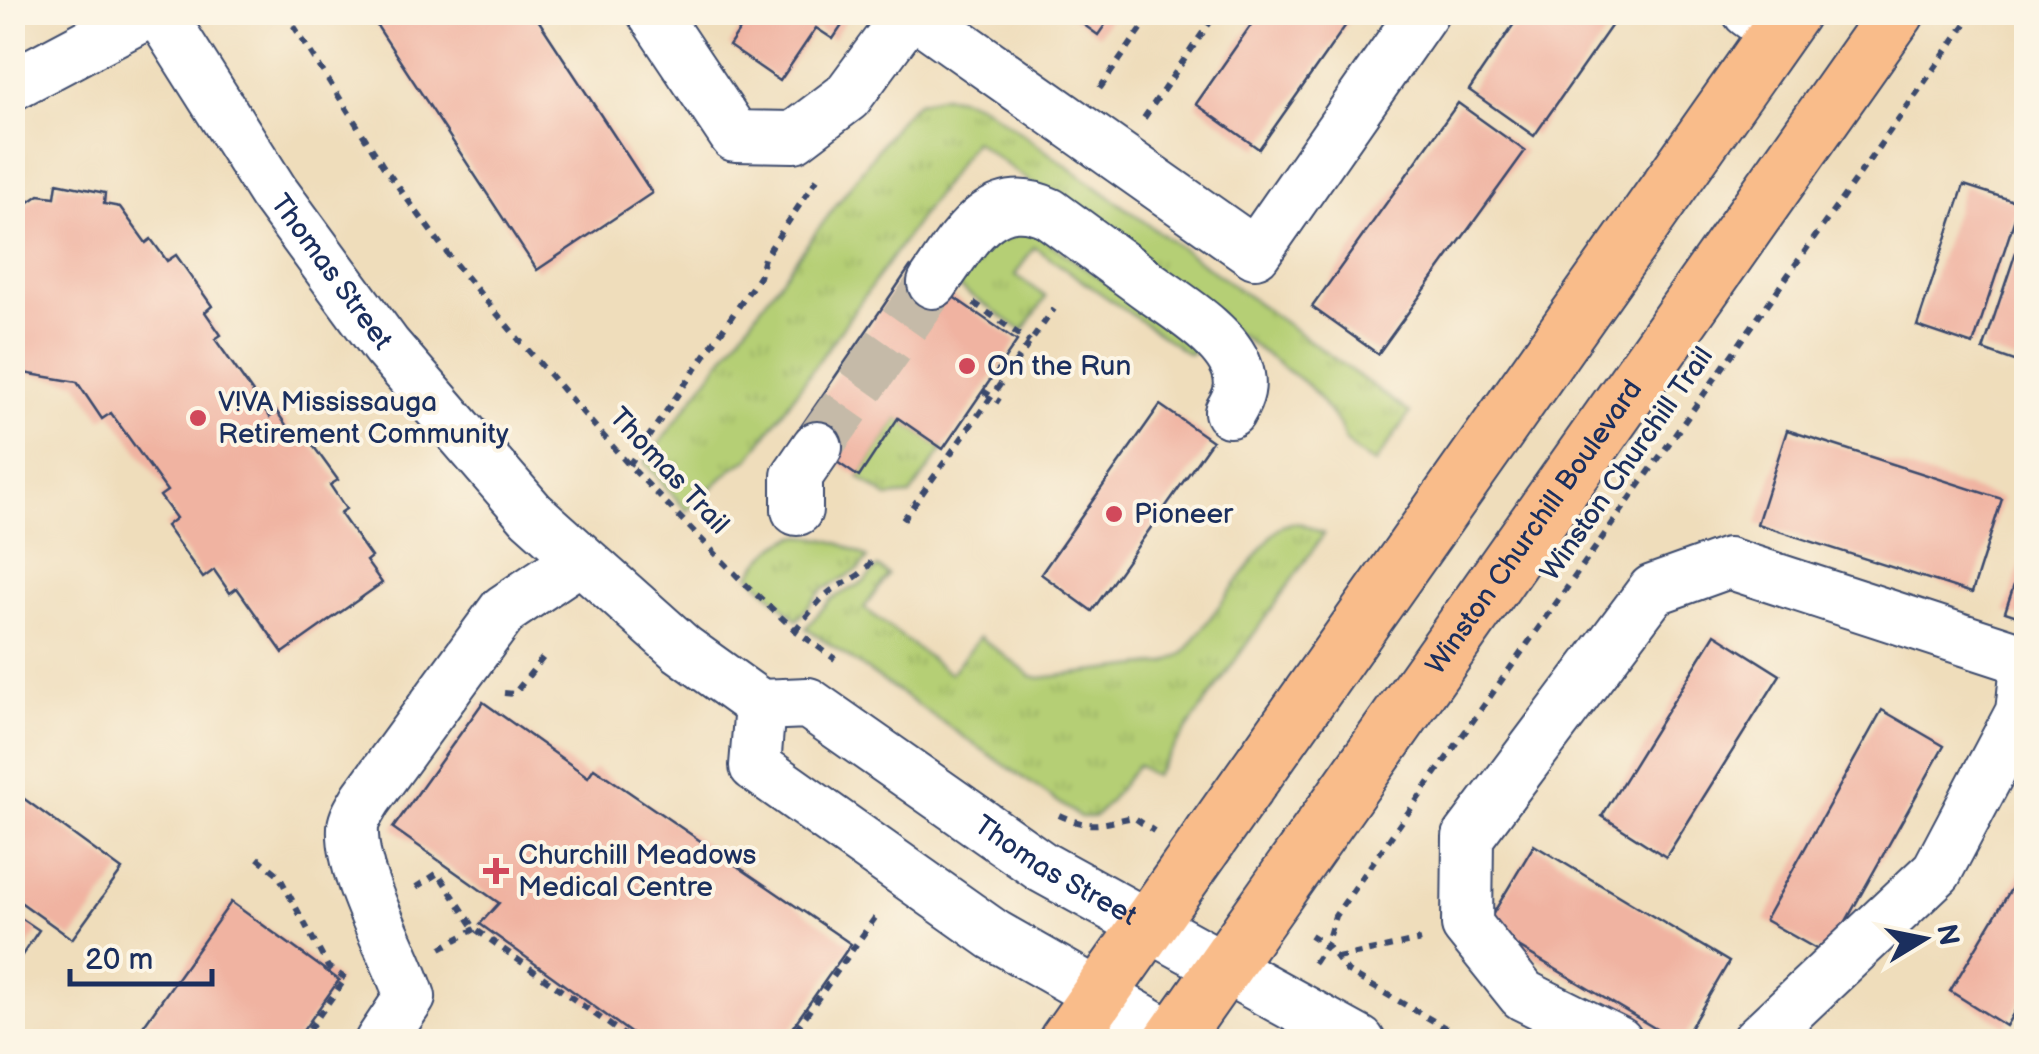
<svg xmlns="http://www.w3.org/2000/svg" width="2039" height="1054" viewBox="0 0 2039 1054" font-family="'Balsamiq Sans',sans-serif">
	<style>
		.grass { fill: url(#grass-tufts); stroke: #687f69; stroke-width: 2.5 }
		.building { fill: #f0b3a1 }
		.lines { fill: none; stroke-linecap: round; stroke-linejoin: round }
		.minor-tunnel { stroke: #c5baa8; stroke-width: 50; stroke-dasharray: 50 25; stroke-linecap: butt }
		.minor-casing { stroke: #3b496c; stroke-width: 54 }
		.major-casing { stroke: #3b496c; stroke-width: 59 }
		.path { stroke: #3b496c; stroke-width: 6; stroke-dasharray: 8 8; stroke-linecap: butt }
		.minor { stroke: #fff; stroke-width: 50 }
		.major { stroke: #f9bc8a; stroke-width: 55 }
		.poi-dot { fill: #d1495b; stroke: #fcf5e5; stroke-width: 4 }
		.labels { text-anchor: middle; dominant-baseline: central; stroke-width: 8; stroke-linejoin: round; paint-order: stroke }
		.street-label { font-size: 28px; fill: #1b2f5e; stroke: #fcf5e5 }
		.poi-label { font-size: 28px; fill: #1b2f5e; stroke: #fcf5e5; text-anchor: start }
	</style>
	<defs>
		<pattern id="grass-tufts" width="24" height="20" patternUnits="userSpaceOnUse" patternTransform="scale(2.5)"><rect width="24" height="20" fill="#b5cf74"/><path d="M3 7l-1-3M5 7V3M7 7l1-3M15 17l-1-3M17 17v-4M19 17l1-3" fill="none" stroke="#9bb267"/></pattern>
	</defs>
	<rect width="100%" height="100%" fill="#fcf5e5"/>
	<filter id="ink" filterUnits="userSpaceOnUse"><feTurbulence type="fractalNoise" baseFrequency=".01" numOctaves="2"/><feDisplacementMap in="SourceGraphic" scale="20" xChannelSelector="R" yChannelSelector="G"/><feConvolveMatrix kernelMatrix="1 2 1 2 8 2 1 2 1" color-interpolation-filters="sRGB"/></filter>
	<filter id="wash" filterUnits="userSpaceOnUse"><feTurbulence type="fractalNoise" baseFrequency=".0048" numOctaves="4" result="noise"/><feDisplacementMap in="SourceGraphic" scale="40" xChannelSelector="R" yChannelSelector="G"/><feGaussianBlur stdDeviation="2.25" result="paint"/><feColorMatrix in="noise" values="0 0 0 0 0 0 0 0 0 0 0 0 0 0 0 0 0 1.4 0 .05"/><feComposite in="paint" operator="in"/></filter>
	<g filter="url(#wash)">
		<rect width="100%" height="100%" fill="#efddbb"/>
		<path class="grass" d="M 943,96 C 964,97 979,103 996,115 L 1410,413 L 1375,463 L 1357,453 L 1345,440 L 1339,424 L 1310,387 L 974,141 L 750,458 L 733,468 L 687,511 L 645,463 L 903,115 L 918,102 Z
			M 1023,224 L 1197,347 L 1190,354 L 1185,352 L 1034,247 L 1015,275 L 1046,297 L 1023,331 L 957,286 L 990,239 Z
			M 898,418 L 943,449 L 910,495 L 887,497 L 859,477 Z
			M 1291,523 L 1302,524 L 1324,534 L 1154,776 L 1137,765 L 1110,800 L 1095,817 L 1080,817 L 806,628 L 831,599 L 864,582 L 878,567 L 888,575 L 864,608 L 950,674 L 980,637 L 1031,676 L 1040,678 L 1165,663 L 1184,653 L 1272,535 L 1282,526 Z
			M 796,536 C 823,536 845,543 868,558 L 858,570 L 821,591 L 797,620 L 750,575 C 763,556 774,545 796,536 Z"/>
		<g id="blocks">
			<path class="building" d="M 368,12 L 533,12 L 652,193 L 537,270 Z
				M 752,12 L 851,12 L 833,39 L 816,28 L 780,81 L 729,46 Z
				M 1066,12 L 1114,12 L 1098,35 Z
				M 1260,12 L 1355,12 L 1259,149 L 1196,104 Z
				M 1522,12 L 1621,12 L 1534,136 L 1469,90 Z
				M 1458,103 L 1525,151 L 1378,354 L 1312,307 Z
				M 57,183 L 105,193 L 104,204 L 120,207 L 146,243 L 151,239 L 167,261 L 176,255 L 212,306 L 205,312 L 221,335 L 215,339 L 270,417 L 277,412 L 293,435 L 301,429 L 338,480 L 330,485 L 346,509 L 340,513 L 371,557 L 366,561 L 382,583 L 283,653 L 237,588 L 230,593 L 214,570 L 203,578 L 166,526 L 176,518 L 160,496 L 167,491 L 111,413 L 102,419 L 77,382 L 24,373 L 12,381 L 12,214 L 39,195 L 55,197 Z
				M 1964,185 L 2020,203 L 1973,345 L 1917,326 Z
				M 2026,222 L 2026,365 L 1983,350 Z
				M 910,267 L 1017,341 L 943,449 L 898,418 L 859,477 L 796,434 Z
				M 1160,405 L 1212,441 L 1092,611 L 1041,574 Z
				M 1787,430 L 2002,499 L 1972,593 L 1757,524 Z
				M 2026,549 L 2026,619 L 2005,612 Z
				M 1715,634 L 1780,675 L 1666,857 L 1602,816 Z
				M 483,702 L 588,777 L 594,768 L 851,944 L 782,1042 L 643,1042 L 480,924 L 499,903 L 393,828 Z
				M 1882,710 L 1944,746 L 1827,955 L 1765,920 Z
				M 12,790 L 122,870 L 72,939 L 12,896 Z
				M 1534,845 L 1729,962 L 1682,1042 L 1678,1042 L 1485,927 Z
				M 2026,864 L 2026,992 L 2006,1026 L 1950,991 Z
				M 231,902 L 339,980 L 295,1042 L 132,1042 Z
				M 12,912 L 39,930 L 12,970 Z"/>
		</g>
	</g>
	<g filter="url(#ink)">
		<use href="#blocks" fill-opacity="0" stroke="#3b496c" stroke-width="2.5"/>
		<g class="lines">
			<path class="minor-tunnel" d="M 817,447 L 933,283"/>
			<defs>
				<g id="minor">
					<path id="s1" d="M 159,12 L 273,192 L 386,346 L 531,514 L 682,649 L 760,705 L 808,703 L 1042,867 L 1360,1042"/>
					<path d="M 652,12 L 735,136 L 794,137 L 847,97 L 910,12"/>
					<path d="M 913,12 L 1255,253 L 1423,12"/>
					<path d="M 1748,12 L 1777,33"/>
					<path d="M 12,85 L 150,12"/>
					<path d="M 933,283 C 961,243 991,185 1049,213 C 1080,236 1111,258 1142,281 C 1171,303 1225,333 1237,368 C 1243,385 1239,397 1230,412"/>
					<path d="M 797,510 L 797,476 L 817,447"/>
					<path d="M 760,705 L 755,766 L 994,935 L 1182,1042"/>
					<path d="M 380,1042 L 410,997 C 395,950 350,876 353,827 C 354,818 361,808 366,799 L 504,610 L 580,559"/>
					<path d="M 1618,1042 L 1523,995 L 1467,925 L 1468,837 L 1653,590 L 1728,563 L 2026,660"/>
					<path d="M 1756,1042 L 1937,871 L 2021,712 L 2026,664"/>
				</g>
				<g id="major">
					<path d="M 1066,1042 L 1792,12"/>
					<path id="s2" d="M 1171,1042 L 1897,12"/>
				</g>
			</defs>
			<use href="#minor" class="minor-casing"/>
			<use href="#major" class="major-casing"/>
			<path class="path" d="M 285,12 L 383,166 L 452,260 L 520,341 L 629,465 L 745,584 L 795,630 L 835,659
				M 1100,88 L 1153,12
				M 1144,118 L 1217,12
				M 974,303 L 1030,342
				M 983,391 L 1000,402
				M 629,465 L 759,277 L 764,258 L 817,179
				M 903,520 L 1054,309
				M 795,630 C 805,619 815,604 827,594 C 844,580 857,582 872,561
				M 504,693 L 514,694 L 546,654
				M 1059,815 C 1091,830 1100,824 1133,817 L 1154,831
				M 258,858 L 278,874 L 328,967 L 349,981
				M 416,887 L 438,873 L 475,929 L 634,1042
				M 1310,935 L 1326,945 L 1348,972 L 1470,1042
				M 441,948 L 475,929
				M 1337,958 L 1421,940
				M 1314,963 L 1326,945 L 1335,916 L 1974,12
				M 300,1042 L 345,979
				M 787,1042 L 877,915"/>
			<use href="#minor" class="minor"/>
			<use href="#major" class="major"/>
		</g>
	</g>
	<g class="poi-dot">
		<circle cx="967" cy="366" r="10"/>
		<circle cx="198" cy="418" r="10"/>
		<circle cx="1114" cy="514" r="10"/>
		<path d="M491 856h10v10h10v10h-10v10h-10v-10h-10v-10h10z"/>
	</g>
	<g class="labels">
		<g class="street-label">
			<text stroke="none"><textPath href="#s1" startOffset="312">Thomas Street</textPath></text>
			<text transform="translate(1627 464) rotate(-55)">Winston Churchill Trail</text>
			<text transform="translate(669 471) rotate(47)">Thomas Trail</text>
			<text stroke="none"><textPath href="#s2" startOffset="630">Winston Churchill Boulevard</textPath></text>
			<text stroke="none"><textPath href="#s1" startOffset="1272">Thomas Street</textPath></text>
		</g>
		<g class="poi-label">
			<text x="987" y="366">On the Run</text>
			<text x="218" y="402">V!VA Mississauga<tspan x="218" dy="32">Retirement Community</tspan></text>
			<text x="1134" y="514">Pioneer</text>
			<text x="518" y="855">Churchill Meadows<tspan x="518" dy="32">Medical Centre</tspan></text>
		</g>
	</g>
	<rect width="2039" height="1054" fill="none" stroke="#fcf5e5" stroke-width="50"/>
	<g transform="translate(1924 939) rotate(80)" stroke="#fcf5e5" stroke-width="8" paint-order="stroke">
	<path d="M0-8L18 38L0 25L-18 38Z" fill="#1b2f5e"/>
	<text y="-15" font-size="28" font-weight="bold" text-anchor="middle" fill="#1b2f5e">N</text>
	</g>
	<path d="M70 969v15h142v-15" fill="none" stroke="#1b2f5e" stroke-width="5"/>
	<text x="85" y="969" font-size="30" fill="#1b2f5e" stroke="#fcf5e5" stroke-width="8" paint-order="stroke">20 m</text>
</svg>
